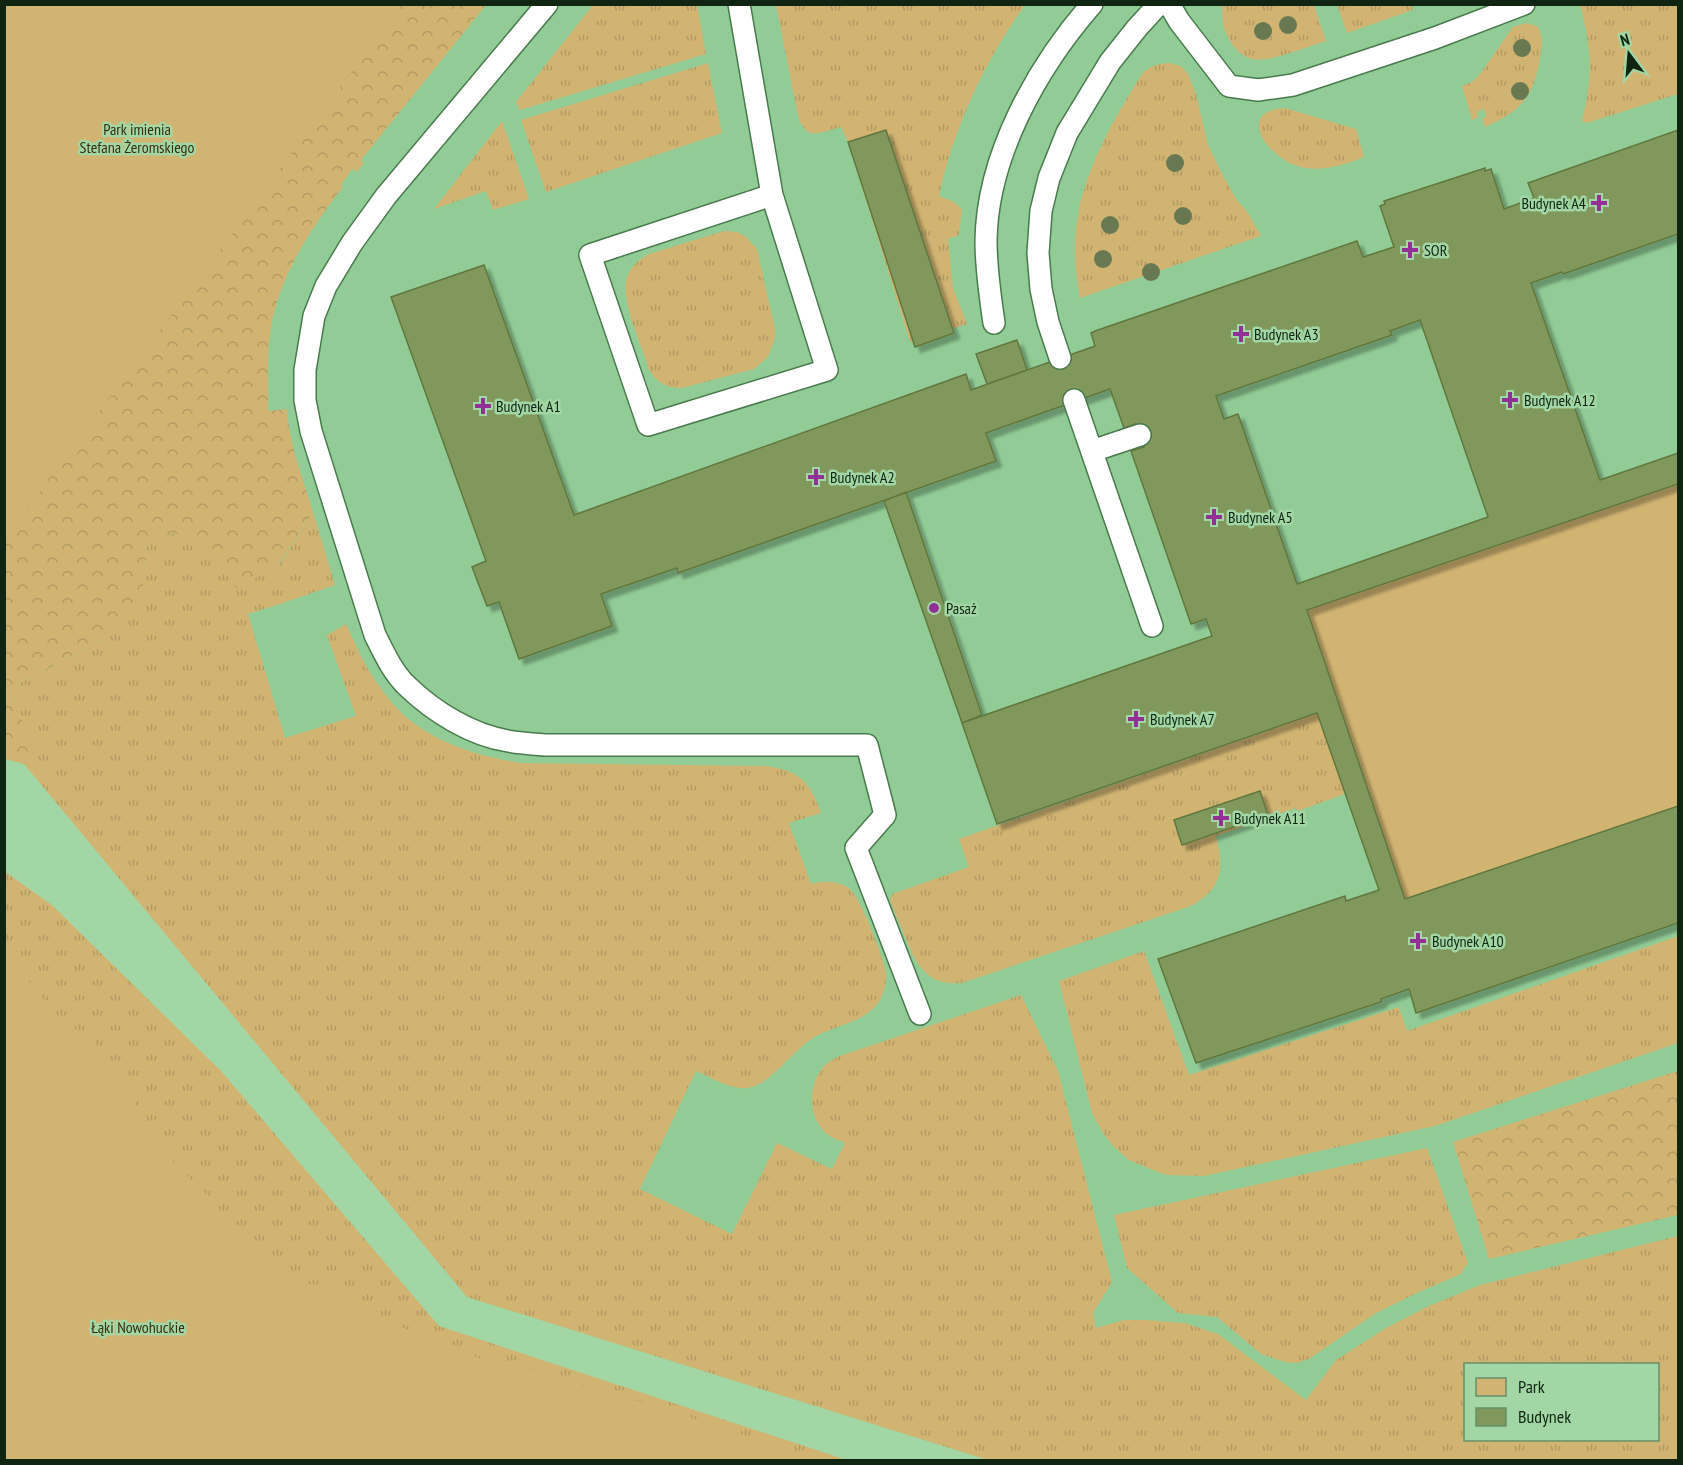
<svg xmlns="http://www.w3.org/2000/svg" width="1683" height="1465" viewBox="0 0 1683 1465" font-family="'PT Sans Narrow',sans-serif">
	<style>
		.built { fill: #91cc96; fill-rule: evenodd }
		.grass { fill: url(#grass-tufts); fill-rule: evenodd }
		.forest { fill: url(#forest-crowns) }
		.green { fill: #d1b472 }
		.building { fill: #81985d; stroke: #61773d; stroke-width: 1.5; fill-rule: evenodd; filter: url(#shadow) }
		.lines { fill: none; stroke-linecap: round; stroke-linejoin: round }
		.lane-casing { stroke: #497a4d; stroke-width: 24 }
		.lane { stroke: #fff; stroke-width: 21 }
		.tree { fill: #687951 }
		.poi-dot { fill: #933096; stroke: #a2d7a5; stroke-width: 2 }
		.labels { text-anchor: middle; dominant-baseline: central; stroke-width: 5; stroke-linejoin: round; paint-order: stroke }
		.park-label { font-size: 16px; fill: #392c0d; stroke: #a2d7a5 }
		.poi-label { font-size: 16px; fill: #0f2411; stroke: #a2d7a5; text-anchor: start }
	</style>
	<defs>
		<pattern id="grass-tufts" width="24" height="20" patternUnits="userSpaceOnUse" patternTransform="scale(1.5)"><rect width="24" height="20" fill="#d1b472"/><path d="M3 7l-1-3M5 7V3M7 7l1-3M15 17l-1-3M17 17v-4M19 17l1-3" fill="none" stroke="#b29b62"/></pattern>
		<pattern id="forest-crowns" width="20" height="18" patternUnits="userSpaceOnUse" patternTransform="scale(1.5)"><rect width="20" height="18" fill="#d1b472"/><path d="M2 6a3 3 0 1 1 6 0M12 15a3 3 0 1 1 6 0" fill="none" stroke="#b29b62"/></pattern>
		<filter id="shadow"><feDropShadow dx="5.5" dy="5.5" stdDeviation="1.5" flood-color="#0004"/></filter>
	</defs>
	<rect width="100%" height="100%" fill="#a2d7a5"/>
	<path class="built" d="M 401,5 L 1678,5 L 1678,1460 L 988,1460 L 467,1297 L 5,740 L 5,537 ZM 1466,1364 L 1658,1364 L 1658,1440 L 1466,1440 Z"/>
	<path class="grass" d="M 593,5 L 697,5 L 706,54 L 520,110 L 516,102 Z
		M 776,5 L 1025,5 C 984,62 954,127 939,196 L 954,202 L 962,209 L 959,235 L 948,239 L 953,288 L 967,324 L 910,342 L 848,142 L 841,127 C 820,132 807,143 798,116 Z
		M 1222,5 L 1314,5 L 1326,41 C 1309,46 1269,63 1252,59 C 1243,57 1235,49 1230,41 C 1223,30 1222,18 1222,5 Z
		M 1337,5 L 1411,5 L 1413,10 L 1347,33 Z
		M 1580,5 L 1678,5 L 1678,94 L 1587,123 L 1582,121 C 1593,76 1592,49 1580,5 Z
		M 1526,23 L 1537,26 C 1544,36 1542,46 1540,57 C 1534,97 1521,111 1485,127 L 1482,119 L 1486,117 L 1484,109 L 1477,112 L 1478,117 L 1472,120 L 1462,86 L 1472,82 L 1480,74 L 1513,27 Z
		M 708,63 L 722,133 L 546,192 L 521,120 Z
		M 1169,63 L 1181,66 L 1188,74 L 1196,94 L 1208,145 L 1220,170 L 1236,199 L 1248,213 L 1261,236 L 1080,298 C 1074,269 1073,239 1079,210 C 1087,169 1109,128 1131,92 C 1135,86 1139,77 1144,72 C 1152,65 1159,64 1169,63 Z
		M 1285,108 L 1356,129 L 1364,157 C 1344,165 1322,172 1301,167 C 1269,160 1233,111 1285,108 Z
		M 502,121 L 529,199 L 493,210 L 486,191 L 434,209 Z
		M 724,231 L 737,232 L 745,236 L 757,249 L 775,329 L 775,338 L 768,357 L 754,369 L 682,388 C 667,389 657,382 649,370 C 644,354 638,339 633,324 C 624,295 617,271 649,254 Z
		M 313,512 L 335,585 L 280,604 L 248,614 L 285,738 L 356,716 L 327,635 L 346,624 C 354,641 361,658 371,674 C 381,689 393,706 406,717 C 438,744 481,757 522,763 L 767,766 C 800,771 810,782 821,813 L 789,823 L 811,884 C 823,880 840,881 850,889 C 861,899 884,958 886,974 C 887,981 884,993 880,1000 C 865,1024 835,1024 813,1038 C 793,1050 770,1085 748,1088 C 731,1090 712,1078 696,1071 L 640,1189 L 732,1234 L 777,1143 L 832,1169 L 845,1143 C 840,1141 833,1138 828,1135 C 807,1118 807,1084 825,1065 C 828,1062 833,1060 837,1057 L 1021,995 L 1058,1071 L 1112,1282 L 1093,1313 L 1096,1328 L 1124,1320 L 1145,1320 L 1185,1323 L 1218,1334 L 1306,1400 L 1336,1360 L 1386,1328 L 1429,1306 L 1480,1285 L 1678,1236 L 1678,1460 L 988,1460 L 467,1297 L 24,764 L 34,748 L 13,701 L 20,683 L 103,640 L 145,575 L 147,541 L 174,533 L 280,564 ZM 1466,1364 L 1658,1364 L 1658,1440 L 1466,1440 Z
		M 1318,713 L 1345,794 L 1298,811 L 1296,808 L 1216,836 C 1224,869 1223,888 1191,906 L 962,983 C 927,986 917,966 905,937 C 900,925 895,913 890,901 L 892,894 L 969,867 L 959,839 Z
		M 4,871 L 52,905 L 221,1071 L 439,1326 L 847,1460 L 5,1460 Z
		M 1678,936 L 1678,1043 L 1435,1126 L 1204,1176 L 1167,1175 L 1150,1169 L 1129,1160 L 1114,1147 L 1103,1133 L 1092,1113 L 1059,981 L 1144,951 L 1189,1075 L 1399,1007 L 1407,1031 Z
		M 1427,1148 L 1468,1263 L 1461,1274 L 1419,1292 L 1376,1313 L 1309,1359 L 1297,1363 L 1285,1362 L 1261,1354 L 1217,1317 L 1178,1313 L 1127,1268 L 1114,1215 Z"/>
	<path class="forest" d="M 182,5 L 486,5 L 361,160 L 364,163 L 357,172 L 352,169 L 341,185 L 343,187 C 311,228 280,275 271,327 C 266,355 269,383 268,411 L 287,409 C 289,444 303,479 313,512 L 279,564 L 237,589 L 205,543 L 174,533 L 147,541 L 145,575 L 139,604 L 103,640 L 20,683 L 13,701 L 35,748 L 24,764 L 5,759 L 4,537 L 34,497 Z
		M 1678,1071 L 1678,1215 L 1489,1259 L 1453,1142 Z"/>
	<path class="green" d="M 5,4 L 401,5 L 238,226 L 5,537 Z
		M 1678,484 L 1678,806 L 1405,899 L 1307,610 Z
		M 4,952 L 8,960 L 39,992 L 59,1024 L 86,1032 L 105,1056 L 122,1070 L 137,1109 L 160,1149 L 216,1204 L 240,1241 L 267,1268 L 289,1285 L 313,1284 L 337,1286 L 365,1308 L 398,1326 L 478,1358 L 541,1373 L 665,1409 L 756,1439 L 815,1460 L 5,1460 Z"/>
	<path class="building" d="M 886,130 L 954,333 L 915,347 L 848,142 Z
		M 1678,130 L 1678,234 L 1563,274 L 1562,272 L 1531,283 L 1600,480 L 1678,453 L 1678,484 L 1307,610 L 1405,899 L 1678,806 L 1678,923 L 1416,1013 L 1409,989 L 1381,999 L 1381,1002 L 1196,1063 L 1158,959 L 1345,896 L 1346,901 L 1379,890 L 1317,713 L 997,824 L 962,723 L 1212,636 L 1206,619 L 1191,624 L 1131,451 L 1144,447 L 1136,424 L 1124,428 L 1110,389 L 986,433 L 996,461 L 678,573 L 677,568 L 601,594 L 612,626 L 519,659 L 499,602 L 487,606 L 472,567 L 486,561 L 391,297 L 484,265 L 574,515 L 966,374 L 971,390 L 1095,346 L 1091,333 L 1095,331 L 1357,241 L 1363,257 L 1394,247 L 1380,206 L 1385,204 L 1384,201 L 1485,168 L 1485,171 L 1491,169 L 1504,209 L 1534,198 L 1528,183 ZM 1420,320 L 1488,517 L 1297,584 L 1238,414 L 1224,419 L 1216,396 L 1392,335 L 1390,331 Z
		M 1017,340 L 1027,370 L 987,384 L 976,354 Z
		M 906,492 L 982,715 L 962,723 L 884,501 Z
		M 1260,791 L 1268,815 L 1182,845 L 1174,820 Z"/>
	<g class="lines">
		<defs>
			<path id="lane" d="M 547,4 L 386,196 L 352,243 L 326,286 L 314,316 L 305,370 L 305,400 L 311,431 L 375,635 C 384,653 393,673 407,686 C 434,712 471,735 508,741 C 520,743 533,744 545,745 L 867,745 L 885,815 L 856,848 L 920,1014
				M 739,4 L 772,195 L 827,370 L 648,425 L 590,255 L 772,195
				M 1169,4 L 1179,21 L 1229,86 L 1258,90 L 1293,85 L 1435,38 L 1524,4
				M 994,323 C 990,296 986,268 986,241 C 987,156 1037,67 1092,4
				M 1060,358 L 1048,322 L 1041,289 L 1038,253 L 1041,211 L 1049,178 L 1067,133 L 1110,62 L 1137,28 L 1159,4
				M 1074,400 L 1152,626
				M 1092,451 L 1140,435"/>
		</defs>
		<use href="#lane" class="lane-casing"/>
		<use href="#lane" class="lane"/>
	</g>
	<g class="tree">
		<circle cx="1288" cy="25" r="9"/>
		<circle cx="1263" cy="31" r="9"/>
		<circle cx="1522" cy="48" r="9"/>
		<circle cx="1520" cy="91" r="9"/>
		<circle cx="1175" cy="163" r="9"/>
		<circle cx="1183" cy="216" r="9"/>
		<circle cx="1110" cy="225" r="9"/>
		<circle cx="1103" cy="259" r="9"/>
		<circle cx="1151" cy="272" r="9"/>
	</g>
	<g class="poi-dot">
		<path d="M1596 194h6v6h6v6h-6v6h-6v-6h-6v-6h6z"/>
		<path d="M1407 241h6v6h6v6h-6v6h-6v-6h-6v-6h6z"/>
		<path d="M1238 325h6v6h6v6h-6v6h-6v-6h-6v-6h6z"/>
		<path d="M1507 391h6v6h6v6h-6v6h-6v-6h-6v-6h6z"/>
		<path d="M480 397h6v6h6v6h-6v6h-6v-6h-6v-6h6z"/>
		<path d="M813 468h6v6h6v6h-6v6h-6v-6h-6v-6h6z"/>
		<path d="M1211 508h6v6h6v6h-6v6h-6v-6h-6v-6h6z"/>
		<circle cx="934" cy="608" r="6"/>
		<path d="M1133 710h6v6h6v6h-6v6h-6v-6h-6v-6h6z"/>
		<path d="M1218 809h6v6h6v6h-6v6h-6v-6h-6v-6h6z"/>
		<path d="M1415 932h6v6h6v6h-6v6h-6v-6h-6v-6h6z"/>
	</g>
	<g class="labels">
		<g class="park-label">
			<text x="137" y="129">Park imienia<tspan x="137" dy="18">Stefana Żeromskiego</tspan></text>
			<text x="138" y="1327">Łąki Nowohuckie</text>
		</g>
		<g class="poi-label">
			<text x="1586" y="203" text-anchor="end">Budynek A4</text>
			<text x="1424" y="250">SOR</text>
			<text x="1254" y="334">Budynek A3</text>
			<text x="1524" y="400">Budynek A12</text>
			<text x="496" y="406">Budynek A1</text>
			<text x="830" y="477">Budynek A2</text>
			<text x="1228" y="517">Budynek A5</text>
			<text x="946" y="608">Pasaż</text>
			<text x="1150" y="719">Budynek A7</text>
			<text x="1234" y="818">Budynek A11</text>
			<text x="1432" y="941">Budynek A10</text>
		</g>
	</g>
	<rect width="1683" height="1465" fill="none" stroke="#0f2411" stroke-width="12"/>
	<rect x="1464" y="1363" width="195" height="78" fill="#a2d7a5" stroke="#678f6a" stroke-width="1.5"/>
	<rect x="1476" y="1378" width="30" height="18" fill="#d1b472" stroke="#678f6a" stroke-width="1.5"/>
	<text x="1518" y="1393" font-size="18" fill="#0f2411">Park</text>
	<rect x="1476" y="1408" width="30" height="18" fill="#81985d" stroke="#678f6a" stroke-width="1.5"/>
	<text x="1518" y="1423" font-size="18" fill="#0f2411">Budynek</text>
	<g transform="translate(1629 54) rotate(344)" stroke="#a2d7a5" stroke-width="4.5" paint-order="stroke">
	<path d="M0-4.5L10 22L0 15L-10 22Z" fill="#0f2411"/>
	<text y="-9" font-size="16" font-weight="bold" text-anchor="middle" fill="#0f2411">N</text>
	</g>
</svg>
